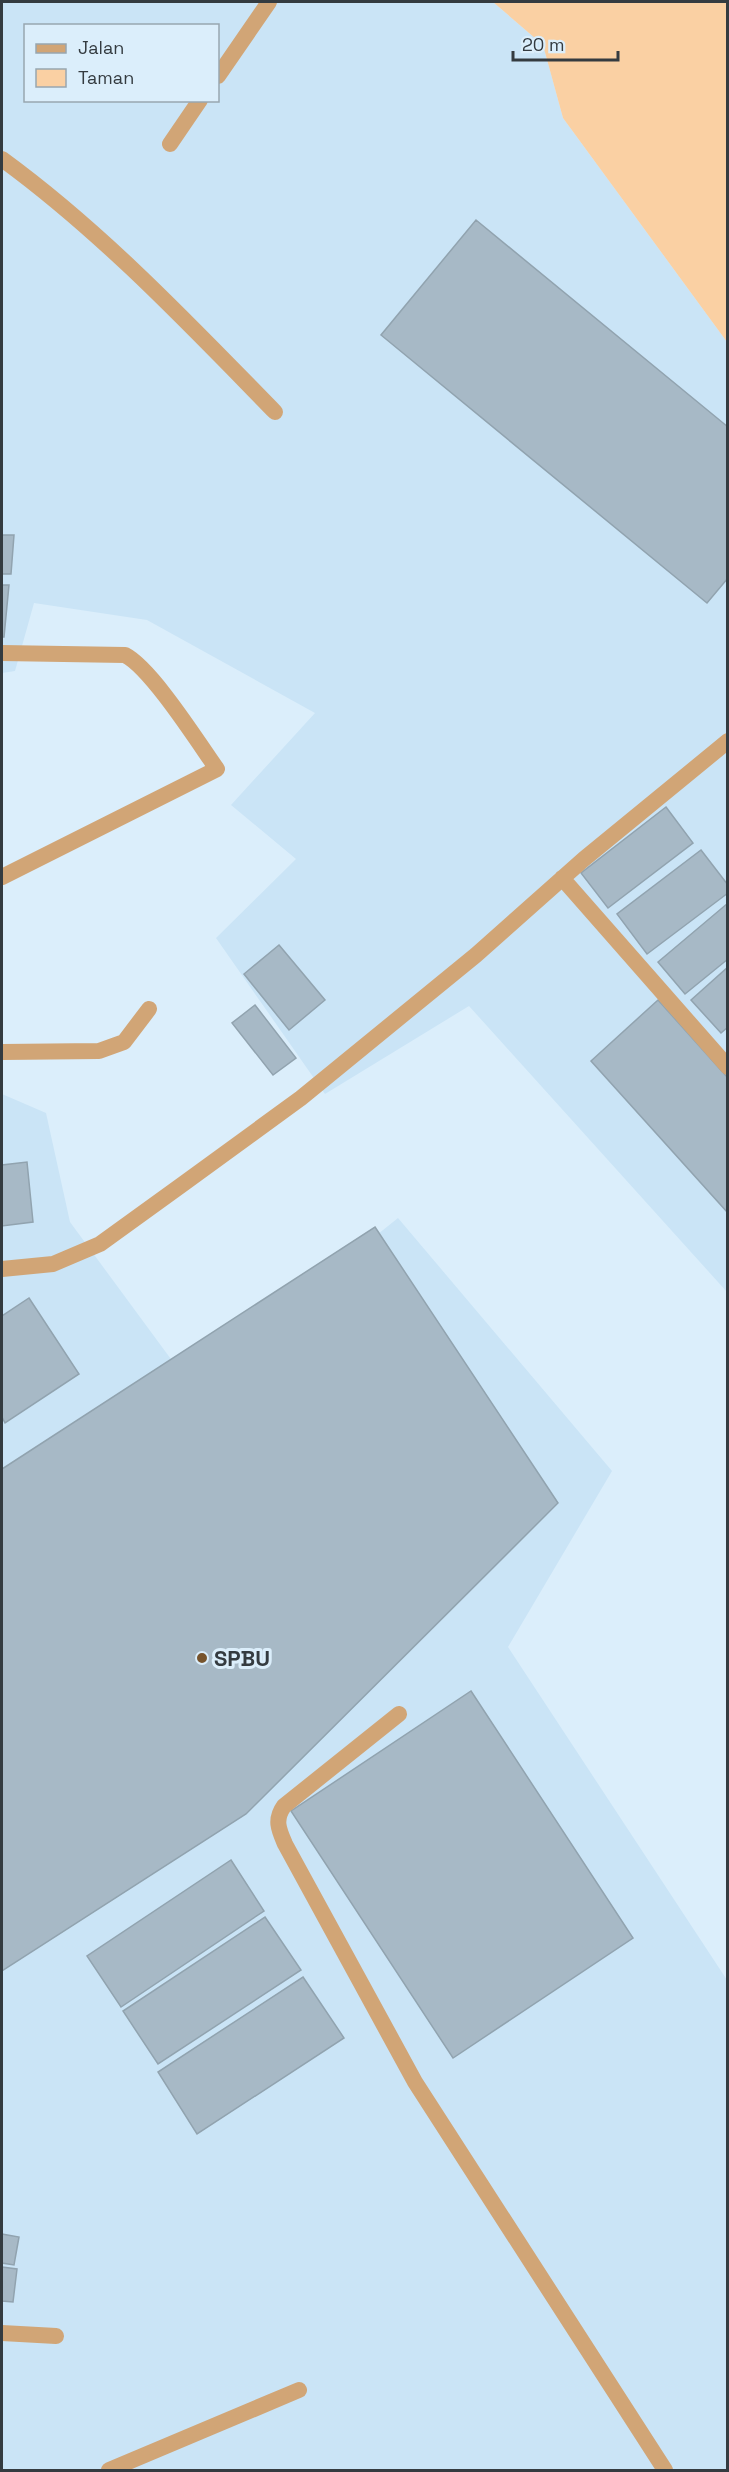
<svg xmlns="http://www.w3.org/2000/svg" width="729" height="2472" viewBox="0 0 729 2472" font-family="'Space Grotesk',sans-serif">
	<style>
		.built { fill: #cae4f6; fill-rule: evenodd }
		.green { fill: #fad0a3 }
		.building { fill: #a7b9c6; stroke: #91a3af; stroke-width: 1.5 }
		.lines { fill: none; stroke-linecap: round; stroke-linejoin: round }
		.service { stroke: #d1a576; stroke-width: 16 }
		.minor { stroke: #d1a576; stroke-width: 16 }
		.poi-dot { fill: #77542d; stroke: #dbeefb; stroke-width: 2 }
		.labels { text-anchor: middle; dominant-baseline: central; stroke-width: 6; stroke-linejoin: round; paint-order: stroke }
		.poi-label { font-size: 22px; font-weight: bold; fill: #343b40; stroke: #dbeefb; text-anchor: start }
	</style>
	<rect width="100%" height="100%" fill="#dbeefb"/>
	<path class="built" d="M 2,2 L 493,2 L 543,45 L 563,118 L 727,342 L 727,1292 L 469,1006 L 325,1094 L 216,938 L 296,859 L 231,805 L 315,713 L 147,620 L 34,603 L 15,671 L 2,673 ZM 26,26 L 218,26 L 218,100 L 26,100 Z
		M 2,1094 L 46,1113 L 70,1222 L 190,1385 L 398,1218 L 612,1471 L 508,1647 L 727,1980 L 727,2470 L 2,2470 Z"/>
	<path class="green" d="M 493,2 L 727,2 L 727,342 L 563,118 L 543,45 Z"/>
	<path class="building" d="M 476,220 L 728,427 L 728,578 L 707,603 L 381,335 Z
		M 2,535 L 14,535 L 11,574 L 2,574 Z
		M 2,585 L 9,585 L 4,637 L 2,637 Z
		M 666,807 L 693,843 L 608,908 L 581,873 Z
		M 701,850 L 728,885 L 728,893 L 647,954 L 617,914 Z
		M 728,903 L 728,959 L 685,994 L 658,962 Z
		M 279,945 L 325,1000 L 289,1030 L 244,974 Z
		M 728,967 L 728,1027 L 721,1033 L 691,1000 Z
		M 658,1000 L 728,1078 L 728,1213 L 591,1061 Z
		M 255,1005 L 296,1058 L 273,1075 L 232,1023 Z
		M 27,1162 L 33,1222 L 2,1226 L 2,1165 Z
		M 375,1227 L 558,1503 L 246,1814 L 2,1971 L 2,1469 Z
		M 29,1298 L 79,1374 L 5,1423 L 2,1417 L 2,1316 Z
		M 471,1691 L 633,1938 L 453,2058 L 291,1811 Z
		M 231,1860 L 264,1911 L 121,2007 L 87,1956 Z
		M 265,1917 L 301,1970 L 158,2064 L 123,2011 Z
		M 303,1977 L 344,2038 L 197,2134 L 158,2072 Z
		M 2,2234 L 19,2237 L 14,2265 L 2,2263 Z
		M 2,2267 L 17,2269 L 13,2302 L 2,2301 Z"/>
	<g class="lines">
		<path class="service" d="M 218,76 L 269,2
			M 170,144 L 200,100
			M 2,159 C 102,232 188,323 275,412
			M 2,653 L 125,655 C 151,668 198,742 217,769 L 2,877
			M 2,1052 L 99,1051 L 124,1042 L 149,1009
			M 399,1714 L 284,1806 C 274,1820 279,1830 285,1844 L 415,2082 L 665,2470
			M 2,2333 L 56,2336
			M 109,2470 L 299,2390"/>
		<path class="minor" d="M 562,878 L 728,1067
			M 2,1269 L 53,1264 L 100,1244 L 183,1184 L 301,1098 L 476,955 L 584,859 L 728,741"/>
	</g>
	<circle class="poi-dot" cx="202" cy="1658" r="6"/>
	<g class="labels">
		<g class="poi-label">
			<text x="214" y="1658">SPBU</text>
		</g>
	</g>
	<rect width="729" height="2472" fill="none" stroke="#343b40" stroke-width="6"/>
	<rect x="24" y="24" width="195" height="78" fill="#dbeefb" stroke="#98a6b0" stroke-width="1.5"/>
	<rect x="36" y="44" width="30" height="9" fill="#d1a576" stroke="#98a6b0" stroke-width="1.5"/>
	<text x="78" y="54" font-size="18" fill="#343b40">Jalan</text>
	<rect x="36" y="69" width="30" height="18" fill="#fad0a3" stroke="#98a6b0" stroke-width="1.5"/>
	<text x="78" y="84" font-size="18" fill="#343b40">Taman</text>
	<path d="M513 51v9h105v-9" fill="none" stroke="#343b40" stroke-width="3"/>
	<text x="522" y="51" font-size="18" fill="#343b40" stroke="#dbeefb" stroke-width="4.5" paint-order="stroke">20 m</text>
</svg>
